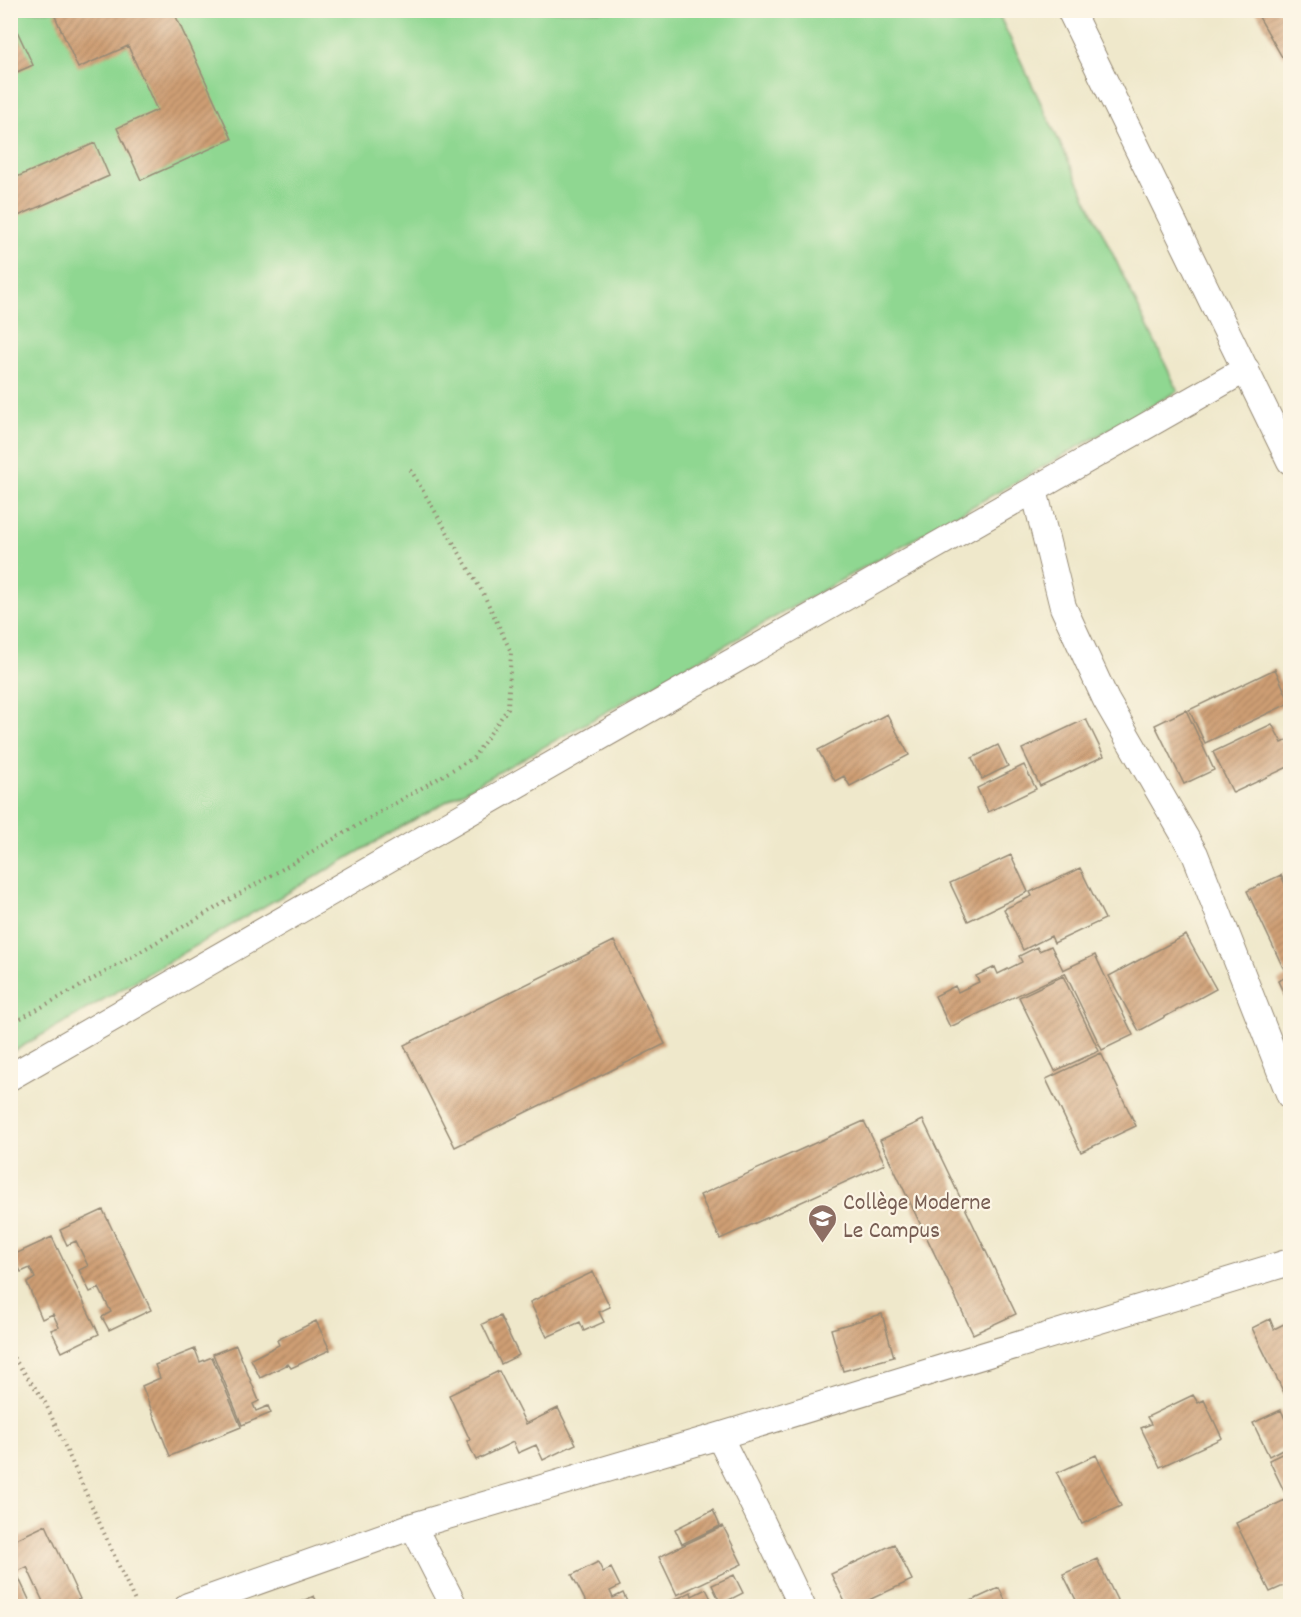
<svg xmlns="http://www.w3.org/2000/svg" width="1301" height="1617" viewBox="0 0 1301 1617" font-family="Dekko,sans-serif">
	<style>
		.green { fill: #8fd791; stroke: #658058; stroke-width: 1.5 }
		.building { fill: url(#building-hatch) }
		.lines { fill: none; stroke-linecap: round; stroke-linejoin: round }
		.minor-casing { stroke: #958974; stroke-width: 28 }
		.path { stroke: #958974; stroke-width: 4; stroke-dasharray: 1.5 4.5; stroke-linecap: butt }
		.minor { stroke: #fff; stroke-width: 26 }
		.labels { text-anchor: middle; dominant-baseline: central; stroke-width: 4.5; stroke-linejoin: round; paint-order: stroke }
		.education-label { font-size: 24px; fill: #785e54; stroke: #fcf5e5; text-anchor: start }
	</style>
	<defs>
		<pattern id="building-hatch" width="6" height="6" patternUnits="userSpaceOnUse" patternTransform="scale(1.5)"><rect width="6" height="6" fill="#cf9f75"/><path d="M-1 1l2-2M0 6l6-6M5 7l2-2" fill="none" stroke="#a9825f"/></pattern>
	</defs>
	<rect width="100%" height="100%" fill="#fcf5e5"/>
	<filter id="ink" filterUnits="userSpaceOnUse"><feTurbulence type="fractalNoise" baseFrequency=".0167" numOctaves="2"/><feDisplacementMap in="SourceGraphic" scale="12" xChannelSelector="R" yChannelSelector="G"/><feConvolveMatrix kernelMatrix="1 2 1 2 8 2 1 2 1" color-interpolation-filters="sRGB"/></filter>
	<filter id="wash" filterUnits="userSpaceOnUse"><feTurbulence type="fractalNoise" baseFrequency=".008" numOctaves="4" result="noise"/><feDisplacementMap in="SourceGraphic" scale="24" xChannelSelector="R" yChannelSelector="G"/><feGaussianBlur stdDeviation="1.35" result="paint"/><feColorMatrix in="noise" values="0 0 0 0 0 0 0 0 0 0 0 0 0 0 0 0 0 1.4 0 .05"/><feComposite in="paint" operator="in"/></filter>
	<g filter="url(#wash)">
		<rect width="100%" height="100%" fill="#efe8cb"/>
		<path class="green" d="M 11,11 L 997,11 L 1178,391 L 401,827 L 11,1053 Z"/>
		<g id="blocks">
			<path class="building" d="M 61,10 L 173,10 L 232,139 L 141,180 L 117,128 L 157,110 L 128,46 L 78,68 L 54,14 Z
				M 1255,10 L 1290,10 L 1290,52 L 1282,57 Z
				M 10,16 L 33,65 L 10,75 Z
				M 95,143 L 109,176 L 16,217 L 10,203 L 10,180 Z
				M 1275,669 L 1290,703 L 1205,743 L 1189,710 Z
				M 1186,710 L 1214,770 L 1184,784 L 1155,725 Z
				M 887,714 L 909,755 L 850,786 L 844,776 L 835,781 L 818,750 Z
				M 1086,719 L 1104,756 L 1040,786 L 1022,749 Z
				M 1272,724 L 1282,743 L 1290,739 L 1290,766 L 1233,793 L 1213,752 Z
				M 998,745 L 1008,766 L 982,779 L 972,758 Z
				M 1024,765 L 1036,789 L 988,812 L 977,788 Z
				M 1011,855 L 1028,892 L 968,921 L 950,883 Z
				M 1080,868 L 1105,919 L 1054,943 L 1051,936 L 1023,950 L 1004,909 L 1032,896 L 1030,892 Z
				M 1290,870 L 1290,888 L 1284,874 Z
				M 1281,875 L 1290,895 L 1290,972 L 1286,974 L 1247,891 Z
				M 1186,935 L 1216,989 L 1139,1031 L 1109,976 Z
				M 614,941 L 665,1044 L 455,1147 L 404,1045 Z
				M 1051,946 L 1063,970 L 1095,955 L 1133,1035 L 1102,1050 L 1065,973 L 950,1027 L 935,996 L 955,986 L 958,992 L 979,982 L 976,976 L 995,967 L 998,974 L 1022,962 L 1019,956 L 1037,947 L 1039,951 Z
				M 1290,975 L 1290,1007 L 1278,981 Z
				M 1063,976 L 1099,1051 L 1055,1071 L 1019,997 Z
				M 1101,1053 L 1136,1126 L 1081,1152 L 1046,1079 Z
				M 923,1120 L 1016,1314 L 973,1334 L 880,1140 Z
				M 864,1121 L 885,1164 L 720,1239 L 700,1195 Z
				M 103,1210 L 151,1310 L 109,1330 L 102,1317 L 111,1312 L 99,1288 L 90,1292 L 79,1270 L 88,1266 L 76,1241 L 67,1245 L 60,1230 Z
				M 52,1237 L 99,1334 L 62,1352 L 51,1330 L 59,1327 L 53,1314 L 42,1319 L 27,1283 L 35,1278 L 30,1268 L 21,1272 L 13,1255 Z
				M 593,1272 L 610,1307 L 599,1312 L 604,1322 L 584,1331 L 580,1322 L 547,1337 L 530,1302 Z
				M 882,1314 L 894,1357 L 843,1371 L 831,1329 Z
				M 500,1316 L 519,1355 L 501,1364 L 482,1324 Z
				M 1270,1319 L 1274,1329 L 1290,1321 L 1290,1400 L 1288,1401 L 1252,1328 Z
				M 316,1321 L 330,1350 L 291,1368 L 288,1364 L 260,1378 L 251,1359 L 279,1345 L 277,1340 Z
				M 236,1345 L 259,1401 L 253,1404 L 256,1411 L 268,1406 L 271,1413 L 242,1425 L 213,1354 Z
				M 195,1349 L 200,1362 L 212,1357 L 241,1427 L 170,1456 L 142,1386 L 160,1378 L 155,1365 Z
				M 499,1371 L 526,1424 L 558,1408 L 576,1444 L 543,1460 L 536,1445 L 518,1453 L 513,1442 L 476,1460 L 467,1441 L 470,1440 L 449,1395 Z
				M 1193,1395 L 1198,1403 L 1204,1400 L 1222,1438 L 1160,1467 L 1141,1428 L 1151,1424 L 1147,1417 Z
				M 1281,1410 L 1290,1430 L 1290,1445 L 1269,1456 L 1253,1423 Z
				M 1290,1450 L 1290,1496 L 1287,1497 L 1269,1460 Z
				M 1096,1455 L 1121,1506 L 1082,1524 L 1057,1473 Z
				M 1285,1500 L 1290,1512 L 1290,1583 L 1270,1592 L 1236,1523 Z
				M 713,1510 L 720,1526 L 682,1544 L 675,1529 Z
				M 46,1525 L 80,1599 L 63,1606 L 45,1606 L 27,1567 L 16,1572 L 32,1606 L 10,1606 L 10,1542 Z
				M 723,1526 L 742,1564 L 677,1595 L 659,1557 Z
				M 894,1544 L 912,1580 L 856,1606 L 847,1606 L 831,1574 Z
				M 1097,1559 L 1120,1606 L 1079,1606 L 1063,1574 Z
				M 598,1562 L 603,1572 L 611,1568 L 620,1586 L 610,1591 L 613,1598 L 623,1593 L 629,1606 L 588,1606 L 572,1575 Z
				M 734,1575 L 743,1593 L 721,1604 L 712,1585 Z
				M 999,1588 L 1008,1606 L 960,1606 Z
				M 706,1589 L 714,1605 L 712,1606 L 662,1606 L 691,1592 L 692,1596 Z
				M 314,1596 L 319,1606 L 291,1606 Z"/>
		</g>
	</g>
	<g filter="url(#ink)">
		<use href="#blocks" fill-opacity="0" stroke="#958974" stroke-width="1.5"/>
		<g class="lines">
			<defs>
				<path id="minor" d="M 1070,10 L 1290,461
					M 1034,490 L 1063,607 L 1106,700 L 1195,854 L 1290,1096
					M 10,1077 L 600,737 L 1246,369
					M 719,1436 L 762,1522 L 802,1606
					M 413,1526 L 454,1606
					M 188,1606 L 413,1526 L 719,1436 L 1290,1262"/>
			</defs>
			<use href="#minor" class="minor-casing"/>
			<path class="path" d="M 10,1024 L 88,982 L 473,758 L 508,708 L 511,652 L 484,595 L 409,467
				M 10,1353 L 44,1400 L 137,1606"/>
			<use href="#minor" class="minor"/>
		</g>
	</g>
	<defs>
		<symbol id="school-pin" viewBox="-11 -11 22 30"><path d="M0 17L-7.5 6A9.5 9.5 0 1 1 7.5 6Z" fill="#8d6e63" stroke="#fcf5e5"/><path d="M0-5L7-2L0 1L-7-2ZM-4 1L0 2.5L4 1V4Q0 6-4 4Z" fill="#fff"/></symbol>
	</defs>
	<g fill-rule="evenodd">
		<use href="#school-pin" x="806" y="1202" width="33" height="45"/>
	</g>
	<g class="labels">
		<g class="education-label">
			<text x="843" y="1204">Collège Moderne<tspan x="843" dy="28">Le Campus</tspan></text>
		</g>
	</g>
	<rect width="1301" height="1617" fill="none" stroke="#fcf5e5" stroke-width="36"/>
</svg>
